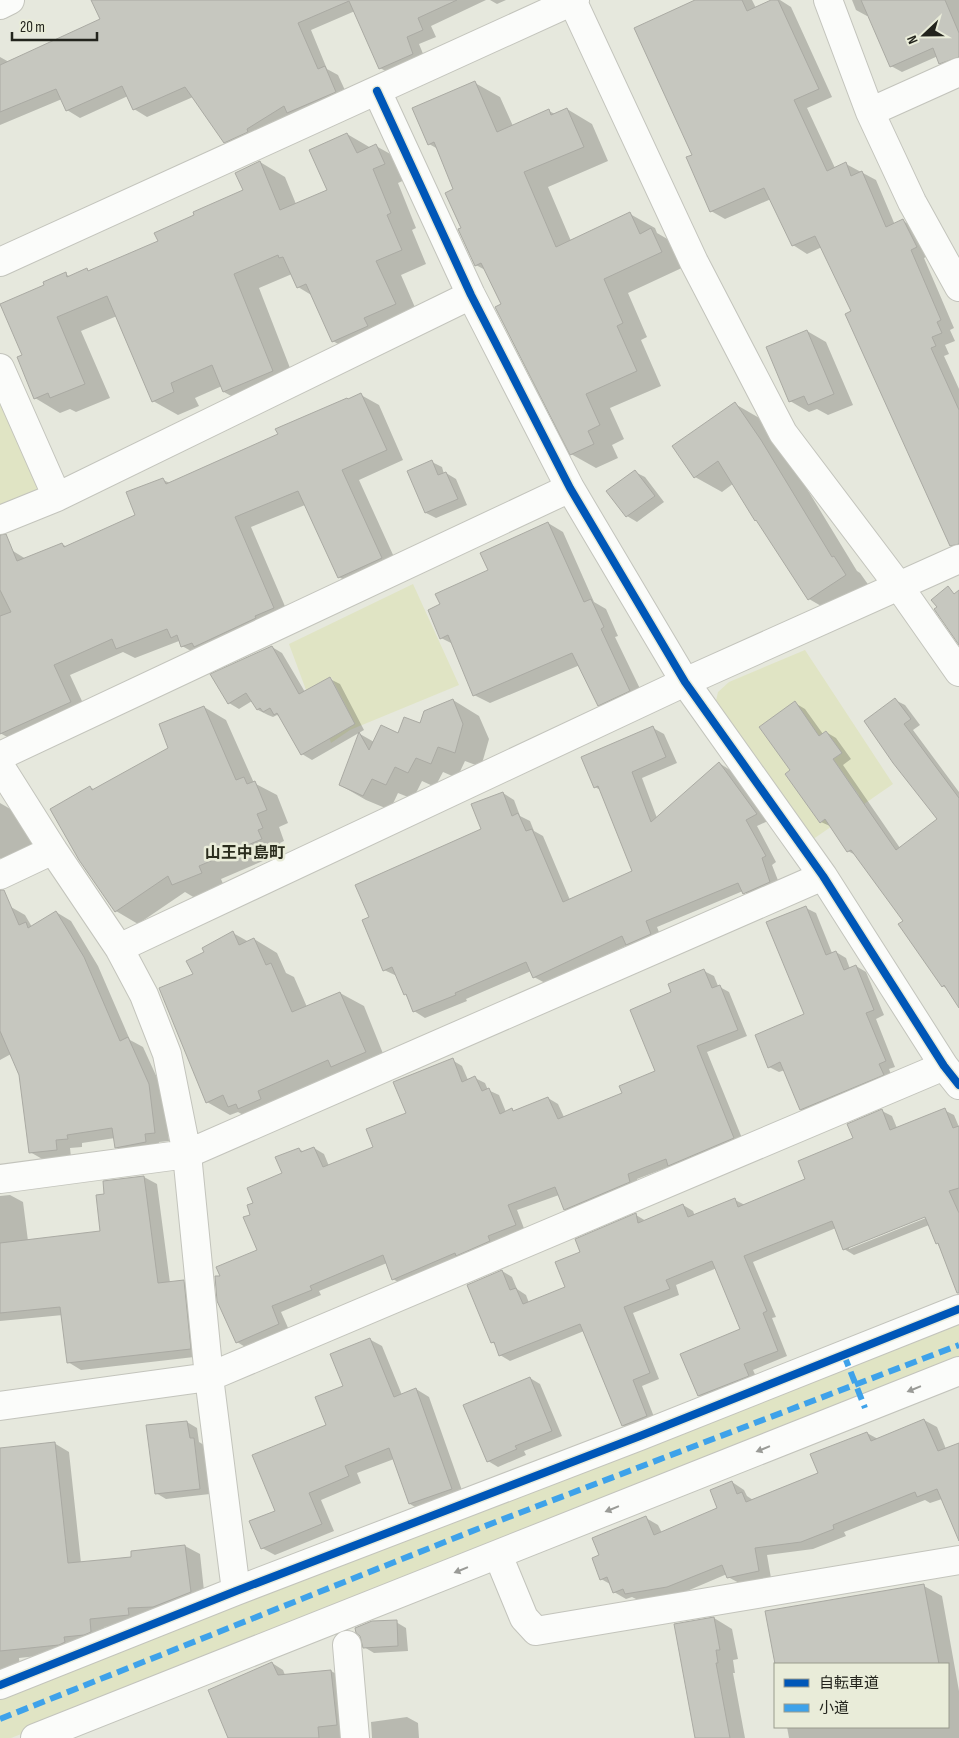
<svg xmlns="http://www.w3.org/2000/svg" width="959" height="1738" viewBox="0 0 959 1738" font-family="'Sofia Sans Condensed','Noto Sans JP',sans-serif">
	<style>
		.green { fill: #e0e4c4; fill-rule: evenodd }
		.shadow { fill: #0003; fill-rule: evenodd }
		.building { fill: #c6c7bf; stroke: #aaaaa3 }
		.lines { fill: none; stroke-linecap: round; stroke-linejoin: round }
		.minor-casing { stroke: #c3c4bc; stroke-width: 30 }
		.tertiary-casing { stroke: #c3c4bc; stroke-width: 30 }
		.minor { stroke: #fbfcfa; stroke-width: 28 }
		.tertiary { stroke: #fbfcfa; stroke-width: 28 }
		.quiet { stroke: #3ea2ea; stroke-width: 6; stroke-dasharray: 12 6; stroke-linecap: butt }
		.cycleway-casing { stroke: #e9ecd9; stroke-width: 11 }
		.cycleway { stroke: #0057b8; stroke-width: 8 }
		.oneway { fill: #9a9b97 }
		.labels { text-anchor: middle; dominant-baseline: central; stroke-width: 5; stroke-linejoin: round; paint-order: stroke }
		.quarter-label { font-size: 16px; font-weight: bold; fill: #2b2d1e; stroke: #e9ecd9 }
	</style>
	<rect width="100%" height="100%" fill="#e6e8dd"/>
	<path class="green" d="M 0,388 L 44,489 L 0,507 Z
		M 413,584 L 459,685 L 350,730 L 331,743 L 324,723 L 348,710 L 331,677 L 306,690 L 289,644 Z
		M 805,650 L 893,784 L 809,842 L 715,705 L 718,692 L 729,682 ZM 795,702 L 819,736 L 826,731 L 842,753 L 833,759 L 859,795 L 820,823 L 785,774 L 790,770 L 759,727 Z
		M 959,1321 L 959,1369 L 11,1738 L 0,1738 L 0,1693 Z"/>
	<path class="shadow" d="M 106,0 L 486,0 L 431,26 L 436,37 L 419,44 L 426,61 L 393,75 L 380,68 L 355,11 L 311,30 L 327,69 L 338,75 L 349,99 L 239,149 L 225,142 L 193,97 L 147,117 L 134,109 L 128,96 L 80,118 L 67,110 L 62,99 L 0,125 L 0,57 L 9,62 L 101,20 Z
		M 490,0 L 506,0 L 497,4 Z
		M 698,0 L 752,0 L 756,8 L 774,0 L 780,0 L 791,7 L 832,97 L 807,108 L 835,168 L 846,164 L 876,180 L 895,225 L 903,221 L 917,229 L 930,255 L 924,258 L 954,328 L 950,330 L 955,341 L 945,345 L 949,354 L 944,356 L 959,389 L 959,542 L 822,247 L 807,254 L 793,245 L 771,199 L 725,219 L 711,211 L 693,155 Z
		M 852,0 L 959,0 L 959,66 L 951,69 L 940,63 L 938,56 L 902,72 L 891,66 L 869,15 L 867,16 L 856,10 Z
		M 475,83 L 500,97 L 513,126 L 549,111 L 555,114 L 567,109 L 592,124 L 608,161 L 548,187 L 571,241 L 630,214 L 655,228 L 657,233 L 676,244 L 686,266 L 628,293 L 647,337 L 641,340 L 661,386 L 610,408 L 624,439 L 612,445 L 618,458 L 596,468 L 571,454 L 487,271 L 476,265 L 462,229 L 454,190 L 438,149 L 429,144 Z
		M 347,134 L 371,148 L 376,146 L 401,160 L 409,178 L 398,183 L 416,228 L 412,230 L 426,264 L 401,275 L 420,319 L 358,356 L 333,341 L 313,296 L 298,287 L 292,274 L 259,288 L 297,386 L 249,406 L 224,392 L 222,386 L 195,398 L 199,406 L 178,415 L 153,401 L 117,316 L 81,331 L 110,398 L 76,412 L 70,409 L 60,413 L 35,398 L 24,356 L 46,286 L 65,274 L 71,277 L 87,270 L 90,272 L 159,242 L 245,191 L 260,162 L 285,177 L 296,204 L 329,191 Z
		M 807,331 L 826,342 L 853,405 L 828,415 L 817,409 L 809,412 L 790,401 Z
		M 361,395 L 379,405 L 403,460 L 359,480 L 399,568 L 356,587 L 339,577 L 305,505 L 251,527 L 290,618 L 200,656 L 182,646 L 179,641 L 135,658 L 123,652 L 70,675 L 87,712 L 18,743 L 0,733 L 0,556 L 13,551 L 26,559 L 62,544 L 67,547 L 137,516 L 163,480 L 170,483 L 279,435 Z
		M 735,404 L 761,419 L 787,456 L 857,571 L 860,573 L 872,590 L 835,614 L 809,599 L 734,483 L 722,492 L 695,477 Z
		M 432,462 L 442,467 L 444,474 L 446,473 L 456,479 L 467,505 L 436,518 L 426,513 L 408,472 Z
		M 635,472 L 645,477 L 664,502 L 637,522 L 627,516 L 612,497 Z
		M 548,523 L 563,532 L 594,602 L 606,609 L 618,636 L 615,637 L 645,699 L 614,713 L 599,705 L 580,665 L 490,703 L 474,695 L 453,644 L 441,638 L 442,605 L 490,571 Z
		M 272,647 L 282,653 L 305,692 L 330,679 L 340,684 L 364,730 L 312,760 L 302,754 L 282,718 L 277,715 L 273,717 L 268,715 L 258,710 L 252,701 L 239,709 L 229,703 Z
		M 453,700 L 479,716 L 489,739 L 481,767 L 465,761 L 457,778 L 443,772 L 435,787 L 422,781 L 413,799 L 398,793 L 390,810 L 366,800 L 340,785 L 360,734 L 374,742 L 398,735 L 420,725 Z
		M 895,700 L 905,705 L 920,725 L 913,730 L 959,792 L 959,1005 L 948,989 L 942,986 L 905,921 L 857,856 L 848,851 L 832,827 L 821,822 L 792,771 L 795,703 L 805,709 L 823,734 L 826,732 L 836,738 L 851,759 L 843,765 L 900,848 L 938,820 Z
		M 204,707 L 226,720 L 254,783 L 277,795 L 288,823 L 279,827 L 284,841 L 280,843 L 284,852 L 221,879 L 224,886 L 195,898 L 185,892 L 138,924 L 116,911 L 90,787 L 95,790 L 169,748 Z
		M 653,728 L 664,734 L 677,763 L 642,778 L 657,818 L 719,763 L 730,770 L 768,821 L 757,826 L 776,862 L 772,865 L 781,888 L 755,900 L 743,891 L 657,927 L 662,940 L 638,951 L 628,945 L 545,983 L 534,977 L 531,971 L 466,999 L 467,1001 L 425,1018 L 414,1011 L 397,976 L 384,970 L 371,918 L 483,829 L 503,793 L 514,800 L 520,816 L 530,821 L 534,831 L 543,836 L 570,900 L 634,872 L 602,791 L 595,787 Z
		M 0,803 L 12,810 L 37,846 L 4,860 L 0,858 Z
		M 11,907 L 25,915 L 32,927 L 56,912 L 71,921 L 98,966 L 130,1040 L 143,1047 L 164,1093 L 169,1141 L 159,1142 L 160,1150 L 130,1156 L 116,1147 L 115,1138 L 82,1143 L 82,1147 L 70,1148 L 71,1157 L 44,1160 L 30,1152 L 21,1074 L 11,1054 L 0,1060 L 0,911 Z
		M 806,908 L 816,913 L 832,953 L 836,952 L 846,958 L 850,969 L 856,966 L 866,972 L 884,1015 L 876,1019 L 895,1067 L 889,1069 L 893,1080 L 811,1115 L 801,1109 L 785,1070 L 779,1072 L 769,1067 L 805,1015 Z
		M 233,933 L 249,942 L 254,939 L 277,953 L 286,973 L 294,977 L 307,1007 L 340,993 L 364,1006 L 388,1066 L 252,1120 L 238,1112 L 230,1115 L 207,1102 L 195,975 L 205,953 Z
		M 704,971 L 714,976 L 718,986 L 729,992 L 747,1036 L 707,1052 L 744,1143 L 679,1171 L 671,1166 L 637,1179 L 639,1188 L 575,1215 L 565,1209 L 559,1195 L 517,1210 L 525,1231 L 403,1285 L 393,1279 L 387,1263 L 319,1291 L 321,1295 L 281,1312 L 289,1330 L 247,1348 L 237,1342 L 222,1277 L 258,1251 L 252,1215 L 255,1203 L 284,1174 L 299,1149 L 304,1152 L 314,1148 L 324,1154 L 329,1166 L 375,1148 L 407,1114 L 452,1060 L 462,1066 L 468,1080 L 475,1078 L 485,1083 L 488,1090 L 499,1095 L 506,1112 L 512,1110 L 515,1112 L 548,1098 L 558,1104 L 564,1117 L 624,1094 L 657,1072 L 673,993 Z
		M 944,1110 L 954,1115 L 959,1127 L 959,1289 L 929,1225 L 854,1255 L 844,1249 L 836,1228 L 753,1262 L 776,1317 L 772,1318 L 787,1356 L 753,1370 L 758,1381 L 709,1401 L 699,1395 L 742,1330 L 717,1268 L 676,1285 L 679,1295 L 633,1313 L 659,1379 L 642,1386 L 656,1422 L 633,1431 L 623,1425 L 584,1331 L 510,1361 L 500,1355 L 496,1345 L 492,1342 L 502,1271 L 512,1277 L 517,1289 L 526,1295 L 529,1303 L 566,1288 L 582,1253 L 636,1215 L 646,1221 L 683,1205 L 693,1211 L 695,1216 L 735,1200 L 745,1205 L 806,1179 L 855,1139 L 882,1111 L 892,1116 L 897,1128 ZM 930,1214 L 931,1216 L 849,1249 L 849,1246 Z
		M 144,1177 L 157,1184 L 170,1283 L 183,1281 L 197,1289 L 203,1356 L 81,1370 L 68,1362 L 63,1315 L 0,1321 L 0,1196 L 10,1195 L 23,1202 L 28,1241 L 102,1232 L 106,1196 Z
		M 369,1339 L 382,1346 L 402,1395 L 416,1389 L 429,1397 L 464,1496 L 422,1511 L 410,1504 L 394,1459 L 357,1473 L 361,1483 L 321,1500 L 334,1531 L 275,1555 L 262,1548 L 276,1511 L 328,1426 L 344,1386 Z
		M 530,1378 L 540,1384 L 562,1436 L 524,1451 L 526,1455 L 498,1467 L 488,1461 Z
		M 924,1420 L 937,1427 L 946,1449 L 959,1444 L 959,1537 L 942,1499 L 930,1503 L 925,1500 L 844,1532 L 846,1536 L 813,1549 L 767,1555 L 771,1578 L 741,1584 L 728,1577 L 727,1574 L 680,1594 L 638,1600 L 632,1597 L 626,1599 L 614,1592 L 610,1584 L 601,1579 L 601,1556 L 646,1518 L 658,1525 L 662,1533 L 719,1509 L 732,1482 L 744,1490 L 747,1496 L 753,1500 L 819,1473 L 867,1433 L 878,1439 Z
		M 187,1422 L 197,1428 L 199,1442 L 204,1445 L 210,1494 L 166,1499 L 156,1493 L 148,1426 Z
		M 54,1443 L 69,1452 L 81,1563 L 132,1558 L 132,1552 L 185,1546 L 200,1554 L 205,1600 L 143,1623 L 104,1627 L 105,1640 L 74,1652 L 19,1658 L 20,1667 L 0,1681 L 0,1449 Z
		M 924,1586 L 942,1596 L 959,1691 L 959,1738 L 789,1738 L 787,1727 L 948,1727 L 948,1664 L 776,1664 L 767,1612 Z
		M 714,1618 L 732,1629 L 738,1659 L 733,1660 L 735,1673 L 733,1673 L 745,1738 L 696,1738 Z
		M 396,1622 L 406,1628 L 408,1651 L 374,1653 L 364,1647 L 361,1636 Z
		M 272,1663 L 283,1670 L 285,1675 L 331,1671 L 342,1677 L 349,1738 L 230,1738 Z
		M 407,1717 L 418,1723 L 419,1738 L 372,1738 L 371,1722 Z"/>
	<path class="building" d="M 91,0 L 457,0 L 418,18 L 423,30 L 407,37 L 413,54 L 379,69 L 349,1 L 298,23 L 318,69 L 325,66 L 336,92 L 287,113 L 284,106 L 247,129 L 248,132 L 224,143 L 185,87 L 133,110 L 122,86 L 66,111 L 56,89 L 0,112 L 0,65 L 100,19 Z
		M 695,0 L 742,0 L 747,11 L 771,0 L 778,0 L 819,89 L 794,100 L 827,171 L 846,162 L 851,176 L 862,171 L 886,227 L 903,219 L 917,247 L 911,250 L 941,320 L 937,322 L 942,333 L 932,337 L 936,346 L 931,348 L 959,410 L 959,544 L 950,546 L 845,314 L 851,311 L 815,236 L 792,246 L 764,188 L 710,212 L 686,157 L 692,155 L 634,28 Z
		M 861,0 L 945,0 L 959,33 L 959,57 L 939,64 L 933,48 L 890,67 Z
		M 475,81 L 497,132 L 549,109 L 551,115 L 567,108 L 584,147 L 524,172 L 556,247 L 630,212 L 640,234 L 651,228 L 662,252 L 604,279 L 623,323 L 617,326 L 637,371 L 586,394 L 600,425 L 588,431 L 594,444 L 570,455 L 495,307 L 501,304 L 481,263 L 475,266 L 458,229 L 461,228 L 445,193 L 453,189 L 434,142 L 428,145 L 412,108 Z
		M 347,133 L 357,153 L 376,144 L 385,164 L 373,169 L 391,213 L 387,215 L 402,250 L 376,261 L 396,304 L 364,318 L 368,326 L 332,342 L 306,284 L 297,288 L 283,257 L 279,258 L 278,255 L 234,274 L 273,371 L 223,392 L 212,365 L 171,383 L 174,392 L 152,402 L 107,296 L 57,317 L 85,384 L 50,398 L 48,393 L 34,399 L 17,357 L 22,355 L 0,304 L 44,285 L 43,282 L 66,272 L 67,277 L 87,268 L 88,271 L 158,241 L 154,233 L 194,215 L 193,212 L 243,190 L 235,173 L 260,161 L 280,210 L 327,190 L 309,150 Z
		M 807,330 L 834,394 L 808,405 L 804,396 L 789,402 L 766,347 Z
		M 361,393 L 387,450 L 342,470 L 382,558 L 338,578 L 298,491 L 235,517 L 274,608 L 255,616 L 256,618 L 194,647 L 192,643 L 181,647 L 177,635 L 171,638 L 167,629 L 116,649 L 112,639 L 54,665 L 71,702 L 0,734 L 0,616 L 11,612 L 0,590 L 0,535 L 6,534 L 17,561 L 62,543 L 64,547 L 135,515 L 126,492 L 163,478 L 166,484 L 278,434 L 275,429 L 347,398 L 348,399 Z
		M 735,402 L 761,440 L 832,557 L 834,556 L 846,575 L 808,600 L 756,520 L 755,521 L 718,461 L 694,478 L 672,446 Z
		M 432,460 L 438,475 L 446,472 L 458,499 L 425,513 L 407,471 Z
		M 635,470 L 655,496 L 626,517 L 606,491 Z
		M 548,522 L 584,602 L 591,599 L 604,627 L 601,629 L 630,691 L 598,706 L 572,653 L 473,696 L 448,635 L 440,639 L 428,610 L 440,604 L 435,594 L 488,570 L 480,553 Z
		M 948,586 L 954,594 L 959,590 L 959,645 L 934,609 L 937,607 L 931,600 Z
		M 272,646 L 299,694 L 330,677 L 355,724 L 301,755 L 277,713 L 274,715 L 270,708 L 263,712 L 260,708 L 257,710 L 246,693 L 228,704 L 210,674 Z
		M 895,698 L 911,719 L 904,724 L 959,798 L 959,1008 L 944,985 L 942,987 L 898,924 L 903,921 L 851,850 L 847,852 L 825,819 L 820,823 L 785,774 L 790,770 L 759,727 L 795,701 L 819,736 L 826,731 L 842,753 L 833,759 L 896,850 L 937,819 L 893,763 L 864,721 Z
		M 453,699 L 463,724 L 455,753 L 438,747 L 431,764 L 416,758 L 408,773 L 395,767 L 386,785 L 372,779 L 363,796 L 339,785 L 359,732 L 369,750 L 381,725 L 398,733 L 404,717 L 420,723 L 424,711 Z
		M 204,706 L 236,780 L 244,777 L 247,784 L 255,781 L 267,810 L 257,814 L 263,828 L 258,830 L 262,839 L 199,866 L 202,873 L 172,885 L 168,876 L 115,912 L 79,860 L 50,809 L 90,786 L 92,790 L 168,748 L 159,724 Z
		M 653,726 L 666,757 L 632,772 L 651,822 L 719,762 L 757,814 L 746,820 L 766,856 L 762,858 L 770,882 L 743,894 L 738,883 L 646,921 L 651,934 L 626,945 L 622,936 L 533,978 L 526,962 L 455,993 L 456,995 L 413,1012 L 406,994 L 404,995 L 392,967 L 383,971 L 362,920 L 369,917 L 355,885 L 481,829 L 471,804 L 503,792 L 512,816 L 518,813 L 526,831 L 532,829 L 563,902 L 632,871 L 598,786 L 594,788 L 581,757 Z
		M 0,890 L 4,890 L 19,925 L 26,922 L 28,928 L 56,911 L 84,957 L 120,1041 L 128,1037 L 149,1084 L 155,1133 L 145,1134 L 146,1142 L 115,1148 L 112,1128 L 67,1135 L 68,1139 L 56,1140 L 57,1150 L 29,1153 L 19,1075 L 0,1031 Z
		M 806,906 L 826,955 L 836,951 L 844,970 L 856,965 L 874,1010 L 866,1013 L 886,1061 L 879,1064 L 884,1075 L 800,1110 L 780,1062 L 768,1068 L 755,1035 L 804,1014 L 766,922 Z
		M 233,931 L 239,945 L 254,938 L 266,965 L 271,963 L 292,1012 L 340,992 L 366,1052 L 331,1067 L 328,1060 L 258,1091 L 261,1099 L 238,1109 L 236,1104 L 228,1107 L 223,1095 L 206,1103 L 159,988 L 193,974 L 186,961 L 204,952 L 202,948 Z
		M 704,969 L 712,988 L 720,985 L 738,1030 L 697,1046 L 734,1138 L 668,1166 L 666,1159 L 628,1174 L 630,1182 L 564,1210 L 555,1187 L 508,1205 L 516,1225 L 488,1236 L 490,1241 L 456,1256 L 455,1253 L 392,1280 L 383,1255 L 310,1286 L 312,1290 L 272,1306 L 279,1324 L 236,1343 L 217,1301 L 215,1276 L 220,1276 L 216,1267 L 257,1250 L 243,1217 L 250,1215 L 247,1205 L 253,1203 L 247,1188 L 282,1173 L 275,1157 L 299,1148 L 301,1152 L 314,1147 L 323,1167 L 373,1147 L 366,1129 L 406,1113 L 393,1082 L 453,1058 L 462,1082 L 475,1076 L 482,1091 L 489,1088 L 500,1114 L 512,1108 L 513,1111 L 548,1097 L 558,1119 L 622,1093 L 619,1086 L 655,1071 L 630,1010 L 671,992 L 668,984 Z
		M 945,1108 L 953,1128 L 959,1126 L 959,1188 L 949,1191 L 959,1213 L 959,1293 L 957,1293 L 938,1243 L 936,1244 L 925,1217 L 843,1250 L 832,1221 L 744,1256 L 767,1311 L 763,1313 L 778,1351 L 744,1364 L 749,1376 L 698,1396 L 680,1354 L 740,1329 L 712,1261 L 666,1280 L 670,1289 L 624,1307 L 650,1373 L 633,1380 L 647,1416 L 622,1426 L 580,1324 L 499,1356 L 494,1342 L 491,1343 L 467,1285 L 502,1270 L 510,1290 L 516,1288 L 523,1304 L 565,1287 L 555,1262 L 580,1252 L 575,1239 L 636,1213 L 638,1223 L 683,1204 L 688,1217 L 735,1198 L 738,1207 L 805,1179 L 798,1161 L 853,1138 L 847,1124 L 882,1109 L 890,1130 Z
		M 144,1176 L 158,1283 L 184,1280 L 191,1349 L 67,1363 L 60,1307 L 0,1313 L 0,1243 L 100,1231 L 96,1195 L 104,1194 L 103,1181 Z
		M 370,1338 L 394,1397 L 416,1388 L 452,1489 L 409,1504 L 389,1448 L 345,1466 L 349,1476 L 309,1493 L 322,1524 L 261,1549 L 249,1521 L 275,1511 L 252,1455 L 326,1425 L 315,1397 L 343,1386 L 330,1354 Z
		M 530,1377 L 552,1431 L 515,1446 L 517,1449 L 487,1462 L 463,1405 Z
		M 924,1419 L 938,1451 L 959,1443 L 959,1541 L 937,1489 L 917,1497 L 915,1492 L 833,1525 L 834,1529 L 801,1542 L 755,1548 L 759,1571 L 727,1578 L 722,1565 L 667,1587 L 625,1594 L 623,1589 L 613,1593 L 607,1577 L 600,1580 L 592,1558 L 599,1555 L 592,1538 L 646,1516 L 654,1535 L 717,1508 L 710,1490 L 732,1481 L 737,1494 L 742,1492 L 746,1502 L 818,1473 L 810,1454 L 867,1432 L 871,1441 Z
		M 187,1421 L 190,1438 L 194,1438 L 200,1489 L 155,1494 L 146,1425 Z
		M 55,1442 L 68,1563 L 131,1557 L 131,1551 L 185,1545 L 191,1592 L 153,1607 L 128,1608 L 129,1615 L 90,1619 L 91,1632 L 84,1635 L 64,1637 L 65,1642 L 59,1645 L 0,1651 L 0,1448 Z
		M 924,1584 L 939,1664 L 775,1664 L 765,1611 Z
		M 714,1617 L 720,1650 L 716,1650 L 718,1663 L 716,1663 L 730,1738 L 695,1738 L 674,1624 Z
		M 397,1620 L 398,1646 L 363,1648 L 360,1636 L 356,1633 L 355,1628 L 372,1621 Z
		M 272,1662 L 278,1675 L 331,1670 L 337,1725 L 318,1727 L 319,1738 L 228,1738 L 208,1690 Z"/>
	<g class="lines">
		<defs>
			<path id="minor" d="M 572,0 L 694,262 L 783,433 L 898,585 L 959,672
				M 828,0 L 870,112 L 912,202 L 959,287
				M 377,91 L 471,295 L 570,488 L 685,682 L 823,876 L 944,1066 L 959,1085
				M 870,112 L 959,72
				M 0,262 L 575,0
				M 0,368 L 57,497
				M 0,520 L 57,497 L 471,295
				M 0,756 L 570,488
				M 0,766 L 53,850 L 119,948 L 144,995 L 167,1054 L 187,1154 L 209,1377 L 236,1591
				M 0,875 L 53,850
				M 119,948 L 685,682 L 959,559
				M 0,1179 L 187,1154 L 823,876
				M 0,1406 L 209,1377 L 944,1066
				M 498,1555 L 524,1618 L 536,1631 L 959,1560
				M 347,1645 L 355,1738
				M 0,1685 L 236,1591 L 640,1436 L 959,1309
				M 35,1738 L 959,1371"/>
			<path id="tertiary" d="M 0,5 L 10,0"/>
		</defs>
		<use href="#minor" class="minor-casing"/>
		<use href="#tertiary" class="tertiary-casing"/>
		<use href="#minor" class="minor"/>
		<use href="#tertiary" class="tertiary"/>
		<path class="quiet" d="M 844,1355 L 865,1408
			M 0,1719 L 480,1528 L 959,1345"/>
		<defs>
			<path id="cycleway" d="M 377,91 L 471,295 L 570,488 L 685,682 L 823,876 L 944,1066 L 959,1085
				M 0,1685 L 236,1591 L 640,1436 L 959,1309"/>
		</defs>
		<use href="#cycleway" class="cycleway-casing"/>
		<use href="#cycleway" class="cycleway"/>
	</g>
	<defs><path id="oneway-solid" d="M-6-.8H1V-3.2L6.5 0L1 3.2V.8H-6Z" transform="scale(1.25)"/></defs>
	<g class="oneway">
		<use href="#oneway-solid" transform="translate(914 1389) rotate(158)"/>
		<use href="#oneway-solid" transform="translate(763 1449) rotate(158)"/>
		<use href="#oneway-solid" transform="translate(612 1509) rotate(158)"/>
		<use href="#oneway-solid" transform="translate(461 1570) rotate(158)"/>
	</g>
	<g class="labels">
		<g class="quarter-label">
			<text x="245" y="853">山王中島町</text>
		</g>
	</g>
	<rect x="774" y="1663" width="175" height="65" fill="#e9ecd9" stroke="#9a9c8e"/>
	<rect x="784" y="1679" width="25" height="8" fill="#0057b8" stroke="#9a9c8e"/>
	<text x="819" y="1688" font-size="15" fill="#23241d">自転車道</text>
	<rect x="784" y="1704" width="25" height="8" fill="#3ea2ea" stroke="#9a9c8e"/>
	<text x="819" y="1713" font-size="15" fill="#23241d">小道</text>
	<g transform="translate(924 35) rotate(248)" stroke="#e9ecd9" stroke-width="4" paint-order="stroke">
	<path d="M0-4L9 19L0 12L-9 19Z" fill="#23241d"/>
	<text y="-8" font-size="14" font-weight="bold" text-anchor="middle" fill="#23241d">N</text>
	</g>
	<path d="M12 32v8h85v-8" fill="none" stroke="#23241d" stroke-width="2.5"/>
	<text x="20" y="32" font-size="15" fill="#23241d" stroke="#e9ecd9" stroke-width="4" paint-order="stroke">20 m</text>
</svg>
